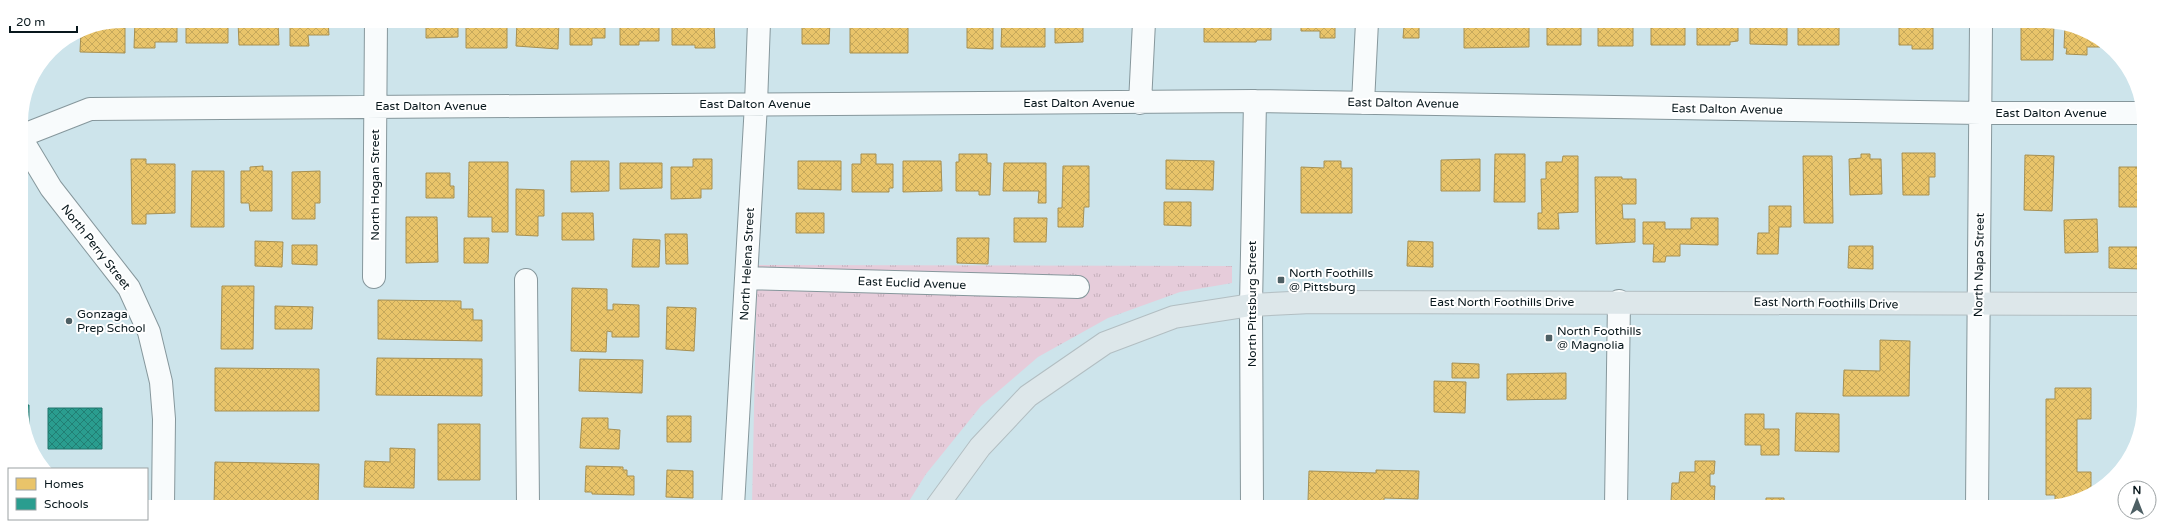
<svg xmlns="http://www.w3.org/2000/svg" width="2165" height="528" viewBox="0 0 2165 528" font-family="'Varela Round',sans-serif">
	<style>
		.grass { fill: url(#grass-tufts) }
		.homes { fill: url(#homes-cross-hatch); stroke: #a69053 }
		.schools { fill: url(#schools-cross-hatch); stroke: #20756c }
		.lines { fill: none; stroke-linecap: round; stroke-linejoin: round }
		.minor-casing { stroke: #86979c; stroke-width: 24 }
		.major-casing { stroke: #b2bec2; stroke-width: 24 }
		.minor { stroke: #f8fbfc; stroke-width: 22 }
		.major { stroke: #dde7ea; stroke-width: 22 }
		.poi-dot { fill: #4d5f64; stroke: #fff; stroke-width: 1.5 }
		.labels { text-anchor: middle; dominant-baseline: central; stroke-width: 4; stroke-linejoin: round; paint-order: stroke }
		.street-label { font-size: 12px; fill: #08171c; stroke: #fff }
		.poi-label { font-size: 12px; fill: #08171c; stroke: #fff; text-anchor: start }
	</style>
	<defs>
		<pattern id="grass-tufts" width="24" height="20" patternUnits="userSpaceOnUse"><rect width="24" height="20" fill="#e6ccda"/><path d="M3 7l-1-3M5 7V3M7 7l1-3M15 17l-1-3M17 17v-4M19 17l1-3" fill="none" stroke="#c4aeba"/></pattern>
		<pattern id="homes-cross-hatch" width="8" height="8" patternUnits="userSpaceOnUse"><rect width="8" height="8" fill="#e9c46a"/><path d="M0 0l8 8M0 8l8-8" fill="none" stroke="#c6a85b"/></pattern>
		<pattern id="schools-cross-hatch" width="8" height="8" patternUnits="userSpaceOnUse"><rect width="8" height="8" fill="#2a9d8f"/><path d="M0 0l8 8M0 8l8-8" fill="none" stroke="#227f74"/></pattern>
	</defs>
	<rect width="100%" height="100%" fill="#cde4eb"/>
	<path class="grass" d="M 757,265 L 1232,266 L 1232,283 L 1180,292 L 1108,318 L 1038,357 L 981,406 L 926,474 L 906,506 L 752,506 Z"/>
	<path class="homes" d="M 125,21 L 125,53 L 80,52 L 81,31 Z
		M 135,21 L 177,21 L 177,42 L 155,42 L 155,48 L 134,48 Z
		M 186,21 L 228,21 L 228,43 L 186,43 Z
		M 238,21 L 278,21 L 279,45 L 239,45 Z
		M 290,21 L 328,21 L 329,35 L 308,35 L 309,46 L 290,46 Z
		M 426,21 L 458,21 L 458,37 L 426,38 Z
		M 517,21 L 559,21 L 558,49 L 516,46 Z
		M 570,21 L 605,21 L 605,38 L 592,38 L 592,45 L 570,45 Z
		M 466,22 L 507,22 L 507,48 L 466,48 Z
		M 620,22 L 659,22 L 659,41 L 639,41 L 639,45 L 620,45 Z
		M 672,22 L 714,22 L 715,48 L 695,48 L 695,45 L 672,45 Z
		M 802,22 L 830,22 L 829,44 L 802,44 Z
		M 850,22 L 908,22 L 908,53 L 850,53 Z
		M 967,22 L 993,22 L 993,49 L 967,48 Z
		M 1002,22 L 1045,22 L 1045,47 L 1001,47 Z
		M 1055,22 L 1083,22 L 1083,42 L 1055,43 Z
		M 1234,22 L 1271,22 L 1271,40 L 1257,40 L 1256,42 L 1204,42 L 1204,24 L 1234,24 Z
		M 1301,22 L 1335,22 L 1335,38 L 1320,38 L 1320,31 L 1301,31 Z
		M 1395,22 L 1422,22 L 1422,25 L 1419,25 L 1419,38 L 1403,38 L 1404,26 L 1395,26 Z
		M 1464,22 L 1529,22 L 1529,47 L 1464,48 Z
		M 1547,22 L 1581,23 L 1581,45 L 1547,45 Z
		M 1598,23 L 1633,23 L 1633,46 L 1598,46 Z
		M 1651,23 L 1685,23 L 1685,45 L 1651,45 Z
		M 1697,23 L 1738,23 L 1738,41 L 1730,42 L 1730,45 L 1697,45 Z
		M 1750,23 L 1787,23 L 1787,45 L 1750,44 Z
		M 1798,23 L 1839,23 L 1839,45 L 1798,45 Z
		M 1899,23 L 1933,23 L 1933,49 L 1912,49 L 1912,45 L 1899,45 Z
		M 2021,23 L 2054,23 L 2053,60 L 2021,60 Z
		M 2065,24 L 2100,43 L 2100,47 L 2087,47 L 2087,55 L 2066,54 L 2067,48 L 2064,48 Z
		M 1902,153 L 1935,153 L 1935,177 L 1929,177 L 1929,195 L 1903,195 Z
		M 861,154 L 876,154 L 876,164 L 893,164 L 893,188 L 889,188 L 889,192 L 852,192 L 852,164 L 861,164 Z
		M 959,154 L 987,154 L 987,163 L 991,163 L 990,195 L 979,195 L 979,191 L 956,191 L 956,162 L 959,162 Z
		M 1495,154 L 1525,154 L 1525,202 L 1494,202 Z
		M 1861,154 L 1870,154 L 1870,159 L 1881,159 L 1882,194 L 1850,195 L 1849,159 L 1861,158 Z
		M 2025,155 L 2054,156 L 2052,211 L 2024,210 Z
		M 1563,156 L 1578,156 L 1578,212 L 1558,213 L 1559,229 L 1538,229 L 1538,213 L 1542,213 L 1541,179 L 1546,179 L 1546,162 L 1562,162 Z
		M 1803,156 L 1832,156 L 1833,223 L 1804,223 Z
		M 131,159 L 146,159 L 146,164 L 175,164 L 175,213 L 146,214 L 146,224 L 132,224 Z
		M 693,159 L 712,159 L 712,189 L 701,189 L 701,198 L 671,199 L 671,167 L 693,167 Z
		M 1480,159 L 1480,191 L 1441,191 L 1441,160 Z
		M 1166,160 L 1214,161 L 1213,190 L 1166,189 Z
		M 571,161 L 609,161 L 609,191 L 571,192 Z
		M 798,161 L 841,161 L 841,190 L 798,189 Z
		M 903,161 L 941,161 L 942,191 L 903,192 Z
		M 1324,161 L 1341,161 L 1341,168 L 1352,168 L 1352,213 L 1301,213 L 1301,167 L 1324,168 Z
		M 469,162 L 508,162 L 508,232 L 492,232 L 492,217 L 468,217 Z
		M 620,163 L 662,163 L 662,188 L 620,189 Z
		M 1004,163 L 1046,163 L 1046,203 L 1038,203 L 1039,191 L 1003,191 Z
		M 263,166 L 263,171 L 272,171 L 272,211 L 250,211 L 249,203 L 241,203 L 241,171 L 250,171 L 250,167 Z
		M 1063,166 L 1089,166 L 1089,207 L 1084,207 L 1083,227 L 1058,227 L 1058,208 L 1062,208 Z
		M 2119,167 L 2142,167 L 2142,207 L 2119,207 Z
		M 192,171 L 224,171 L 224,227 L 191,227 Z
		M 320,171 L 320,203 L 315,203 L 315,219 L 292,219 L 292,172 Z
		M 426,173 L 450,173 L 450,186 L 454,186 L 454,198 L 426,198 Z
		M 1595,177 L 1622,177 L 1622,179 L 1636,179 L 1636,204 L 1622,204 L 1623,219 L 1635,219 L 1635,242 L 1596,244 Z
		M 516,189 L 544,190 L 544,216 L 538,216 L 538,236 L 516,235 Z
		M 1164,202 L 1191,202 L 1191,226 L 1164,225 Z
		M 1769,206 L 1791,206 L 1791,227 L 1779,227 L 1778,254 L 1757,254 L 1758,233 L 1769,233 Z
		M 562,213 L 593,213 L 594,240 L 562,240 Z
		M 796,213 L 824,213 L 824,233 L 796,233 Z
		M 406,217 L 437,217 L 438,262 L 406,263 Z
		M 1014,218 L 1047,218 L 1046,242 L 1014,242 Z
		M 1691,218 L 1718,218 L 1718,245 L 1680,244 L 1680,256 L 1666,256 L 1665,262 L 1653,262 L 1654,244 L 1643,244 L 1643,222 L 1665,222 L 1665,229 L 1691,229 Z
		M 2097,219 L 2098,252 L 2065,253 L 2064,220 Z
		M 665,234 L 687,234 L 688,264 L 666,264 Z
		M 464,238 L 489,238 L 488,263 L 464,263 Z
		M 957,238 L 989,238 L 988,264 L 957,263 Z
		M 633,239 L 660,240 L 659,267 L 632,267 Z
		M 255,241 L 283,242 L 282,267 L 255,266 Z
		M 1408,241 L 1433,242 L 1433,267 L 1407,266 Z
		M 292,245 L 317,245 L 317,265 L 292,264 Z
		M 1849,246 L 1873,246 L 1873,269 L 1848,268 Z
		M 2109,247 L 2142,247 L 2142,269 L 2109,268 Z
		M 222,286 L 254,286 L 253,349 L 221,349 Z
		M 572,288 L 607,289 L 607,310 L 613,310 L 613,304 L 639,305 L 639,337 L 612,337 L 612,332 L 607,331 L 606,352 L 571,351 Z
		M 378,300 L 461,301 L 461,309 L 473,309 L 473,320 L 482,320 L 482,341 L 378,339 Z
		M 275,306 L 313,307 L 312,329 L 275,329 Z
		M 667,307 L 696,308 L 694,351 L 666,349 Z
		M 1880,340 L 1910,341 L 1909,396 L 1843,396 L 1844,370 L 1880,371 Z
		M 377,358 L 482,359 L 482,396 L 376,395 Z
		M 580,359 L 643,360 L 642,393 L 579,391 Z
		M 1452,363 L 1479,364 L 1479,378 L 1452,378 Z
		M 215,368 L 319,369 L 319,411 L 215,411 Z
		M 1566,373 L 1566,399 L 1507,400 L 1507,374 Z
		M 1434,381 L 1466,382 L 1465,413 L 1434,412 Z
		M 2055,388 L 2091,388 L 2091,419 L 2077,419 L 2077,472 L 2091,472 L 2091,493 L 2081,499 L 2055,505 L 2055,495 L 2046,495 L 2046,399 L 2055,399 Z
		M 1796,413 L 1839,414 L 1839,452 L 1795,451 Z
		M 1745,414 L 1764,414 L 1764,429 L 1779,429 L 1779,455 L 1761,455 L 1761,445 L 1745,445 Z
		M 667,416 L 691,416 L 691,442 L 667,442 Z
		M 582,418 L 608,418 L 608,429 L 620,430 L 619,449 L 580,448 Z
		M 438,424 L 480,424 L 480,480 L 438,480 Z
		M 390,448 L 415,449 L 414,488 L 364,487 L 365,461 L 390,462 Z
		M 1695,461 L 1715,461 L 1714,474 L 1710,474 L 1710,486 L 1715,486 L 1714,506 L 1700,506 L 1700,502 L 1671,501 L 1672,483 L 1679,483 L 1680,472 L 1695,472 Z
		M 215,462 L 319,464 L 318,505 L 214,505 Z
		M 586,466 L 623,467 L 623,470 L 627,470 L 627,476 L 634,476 L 634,495 L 592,494 L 592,492 L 585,492 Z
		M 667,470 L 693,471 L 693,498 L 666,497 Z
		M 1376,470 L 1419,471 L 1418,499 L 1384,498 L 1384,502 L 1308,501 L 1309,471 L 1376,473 Z
		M 1766,498 L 1784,498 L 1784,507 L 1766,507 Z"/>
	<path class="schools" d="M 23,405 L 29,405 L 29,437 L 23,426 Z
		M 48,408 L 102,408 L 102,449 L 48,449 Z"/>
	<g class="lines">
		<defs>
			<path id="minor" d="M 1140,103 L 1144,22
				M 1363,103 L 1367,22
				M 21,136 L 90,109 L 1255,101 L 1981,113 L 2142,113
				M 21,138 L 51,188 L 129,288 L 149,332 L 161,382 L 164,419 L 163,505
				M 374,277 L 376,21
				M 746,278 L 1078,287
				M 526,280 L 528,505
				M 733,506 L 756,104 L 759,22
				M 1252,506 L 1251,305 L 1255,101
				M 1616,506 L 1619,301
				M 1977,507 L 1981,23"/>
			<path id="major" d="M 937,506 L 980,447 L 1028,396 L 1105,343 L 1174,317 L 1251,305 L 1311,302 L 2142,304"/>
		</defs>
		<use href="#minor" class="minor-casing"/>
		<use href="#major" class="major-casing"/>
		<use href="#minor" class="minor"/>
		<use href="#major" class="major"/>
	</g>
	<g class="poi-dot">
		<rect x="1277" y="276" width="8" height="8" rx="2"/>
		<circle cx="69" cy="321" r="4"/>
		<rect x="1545" y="334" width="8" height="8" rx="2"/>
	</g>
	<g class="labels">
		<g class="street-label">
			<text x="1079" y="103">East Dalton Avenue</text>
			<text transform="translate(1403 103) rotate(1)">East Dalton Avenue</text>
			<text x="755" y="104">East Dalton Avenue</text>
			<text x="431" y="106">East Dalton Avenue</text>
			<text transform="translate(1727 109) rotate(1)">East Dalton Avenue</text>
			<text x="2051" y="113">East Dalton Avenue</text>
			<text transform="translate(375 185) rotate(-90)">North Hogan Street</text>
			<text transform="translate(96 247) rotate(52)">North Perry Street</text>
			<text transform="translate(747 264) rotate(-87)">North Helena Street</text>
			<text transform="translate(1979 265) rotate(-89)">North Napa Street</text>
			<text transform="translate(912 283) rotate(2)">East Euclid Avenue</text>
			<text x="1502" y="302">East North Foothills Drive</text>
			<text transform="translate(1826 303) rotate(1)">East North Foothills Drive</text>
			<text transform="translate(1252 304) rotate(-90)">North Pittsburg Street</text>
		</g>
		<g class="poi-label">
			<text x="1289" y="273">North Foothills<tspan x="1289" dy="14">@ Pittsburg</tspan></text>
			<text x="77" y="314">Gonzaga<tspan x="77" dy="14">Prep School</tspan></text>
			<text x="1557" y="331">North Foothills<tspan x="1557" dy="14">@ Magnolia</tspan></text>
		</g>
	</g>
	<path d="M0 0H2165V528H0ZM122 28H2043A94 94 0 0 1 2137 122V406A94 94 0 0 1 2043 500H122A94 94 0 0 1 28 406V122A94 94 0 0 1 122 28Z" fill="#fff" fill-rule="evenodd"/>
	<rect x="8" y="468" width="140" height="52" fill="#ffffff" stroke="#9ca2a4"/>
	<rect x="16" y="478" width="20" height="12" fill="#e9c46a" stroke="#9ca2a4"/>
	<text x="44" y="488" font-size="12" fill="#08171c">Homes</text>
	<rect x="16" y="498" width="20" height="12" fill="#2a9d8f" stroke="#9ca2a4"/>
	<text x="44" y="508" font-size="12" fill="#08171c">Schools</text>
	<g transform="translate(2137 500)"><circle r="19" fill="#ffffff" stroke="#9ca2a4"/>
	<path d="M0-3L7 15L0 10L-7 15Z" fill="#4d5f64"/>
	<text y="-6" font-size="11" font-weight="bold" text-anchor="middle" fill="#08171c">N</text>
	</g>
	<path d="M10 26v6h67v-6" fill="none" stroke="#08171c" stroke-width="2"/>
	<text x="16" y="26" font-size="12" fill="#08171c" stroke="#ffffff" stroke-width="3" paint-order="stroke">20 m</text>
</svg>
